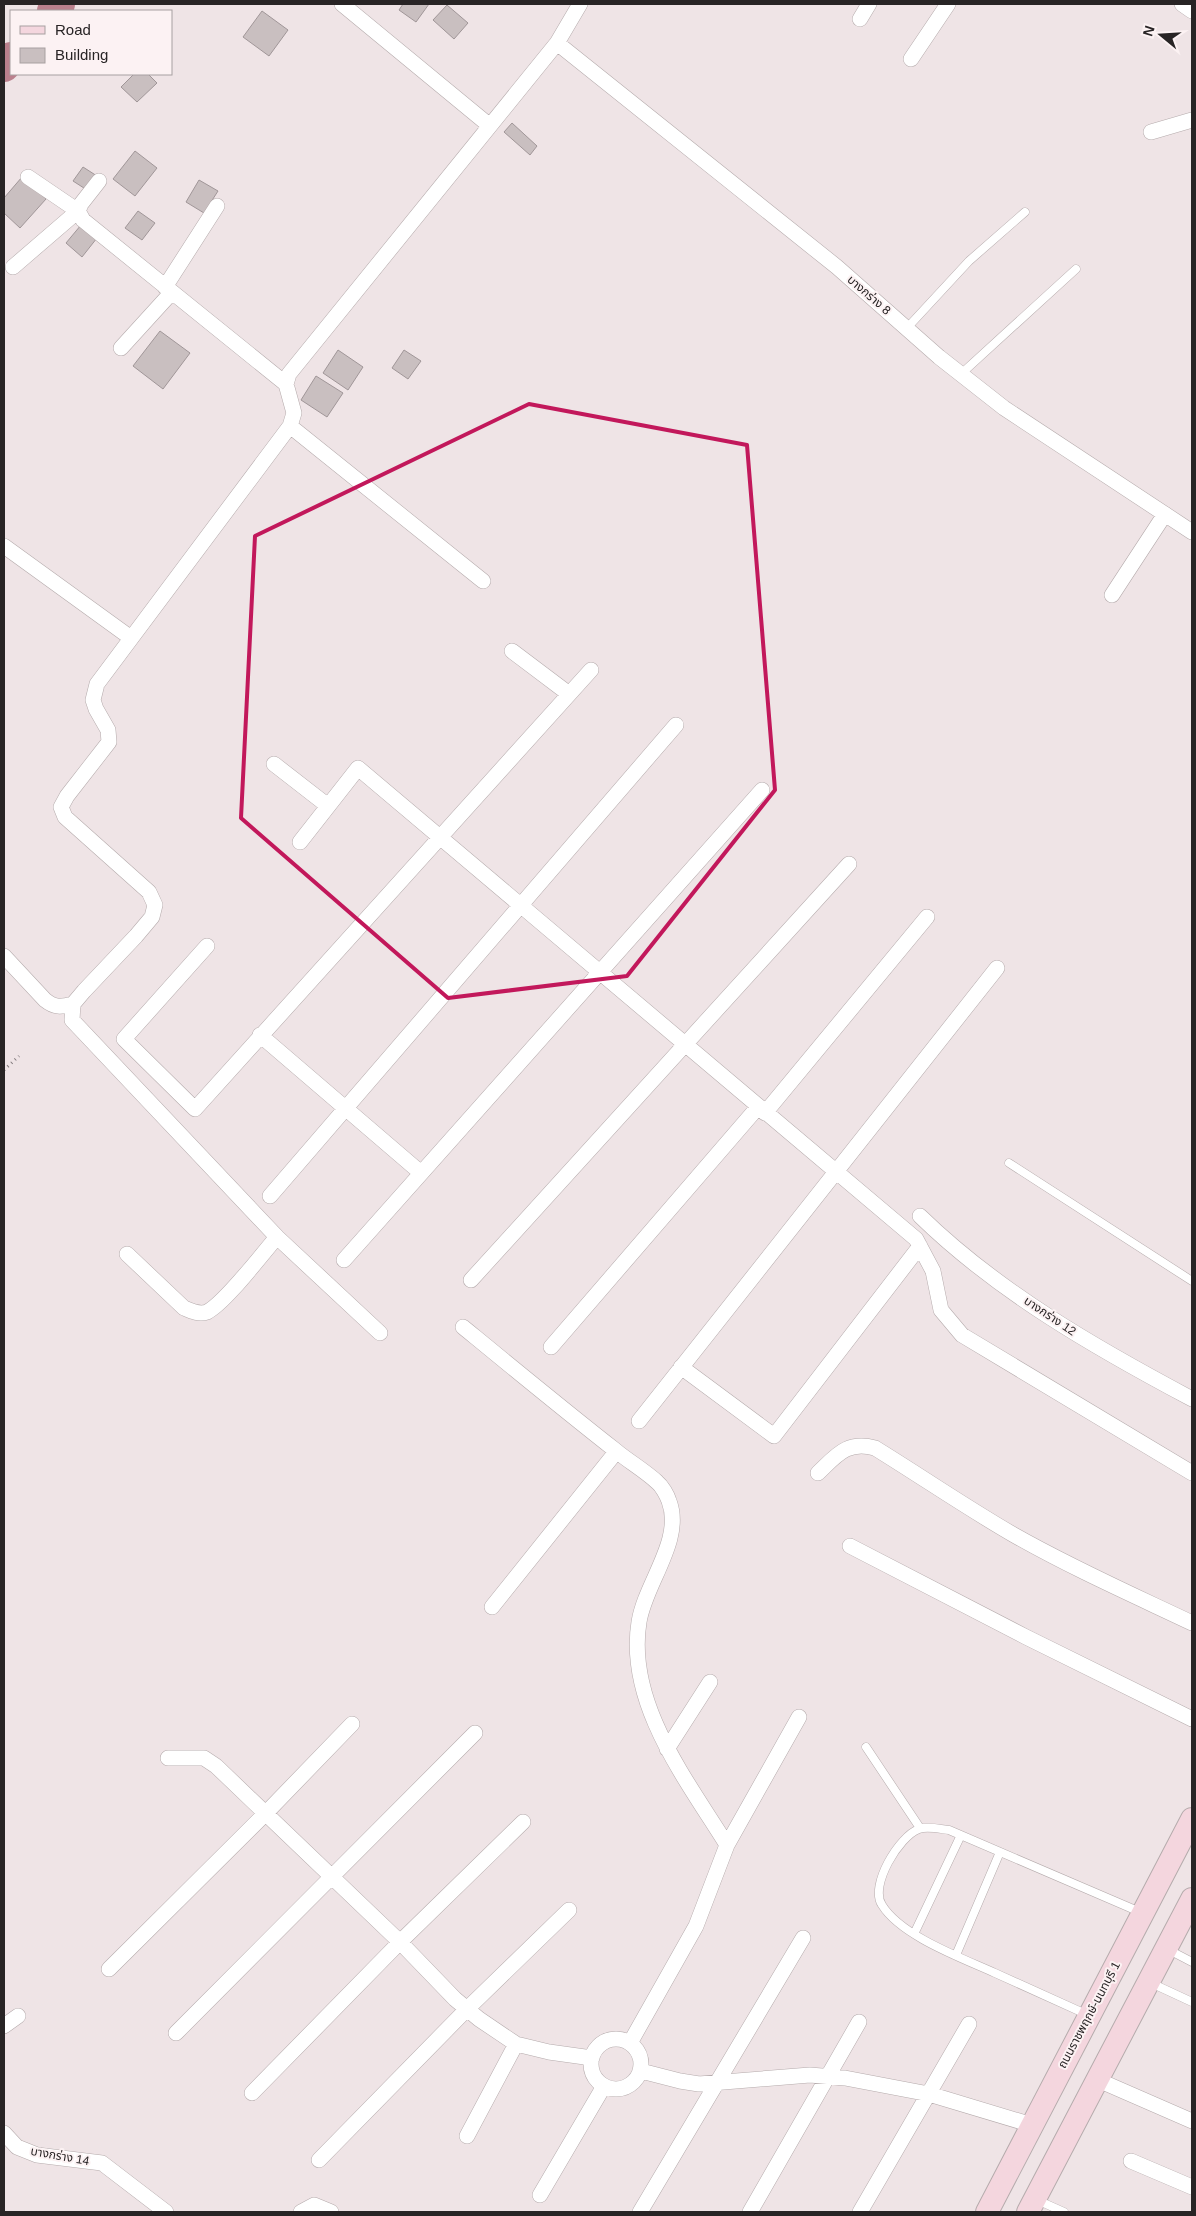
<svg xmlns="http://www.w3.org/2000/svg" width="1196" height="2216" viewBox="0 0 1196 2216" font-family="Arial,'Noto Sans Thai',sans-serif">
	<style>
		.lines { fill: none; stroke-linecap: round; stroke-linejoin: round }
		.river { stroke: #bb808d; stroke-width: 32 }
		.building { fill: #c9bfc0; stroke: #a09698 }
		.lane-casing { stroke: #b5abac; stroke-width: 9 }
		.street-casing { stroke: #b5abac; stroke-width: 16 }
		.secondary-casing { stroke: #b5abac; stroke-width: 24 }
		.path { stroke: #827b7d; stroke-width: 3; stroke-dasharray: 1 4; stroke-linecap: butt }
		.lane { stroke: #fff; stroke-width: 8 }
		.street { stroke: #fff; stroke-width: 15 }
		.secondary { stroke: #f4d6de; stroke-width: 22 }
		.marked { fill: none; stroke: #c2185b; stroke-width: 4; stroke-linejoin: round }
		.labels { text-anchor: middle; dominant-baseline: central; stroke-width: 4; stroke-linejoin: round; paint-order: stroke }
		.street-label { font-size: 12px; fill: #282425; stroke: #fcf2f3 }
	</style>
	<rect width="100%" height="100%" fill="#efe4e6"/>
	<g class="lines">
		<path class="river" d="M 53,11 L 59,4
			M 4,66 L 11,58"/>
	</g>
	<path class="building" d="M 403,4 L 429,4 L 416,22 L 399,10 Z
		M 447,5 L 468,23 L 454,39 L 433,20 Z
		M 262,11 L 288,30 L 269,56 L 243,37 Z
		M 134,74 L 148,74 L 157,83 L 137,102 L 121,87 Z
		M 512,123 L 537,146 L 530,155 L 504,132 Z
		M 135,151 L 157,168 L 135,196 L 113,179 Z
		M 83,167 L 97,176 L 87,190 L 73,181 Z
		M 22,177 L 46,199 L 20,228 L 4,213 L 4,198 Z
		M 199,180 L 218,191 L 204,213 L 186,202 Z
		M 138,211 L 155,223 L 142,240 L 125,228 Z
		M 81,225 L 97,238 L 82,257 L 66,243 Z
		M 160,331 L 190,353 L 163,389 L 133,366 Z
		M 338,350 L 363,367 L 348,390 L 323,373 Z
		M 404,350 L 421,361 L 408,379 L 392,368 Z
		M 316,376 L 343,393 L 327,417 L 301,400 Z"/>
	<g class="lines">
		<defs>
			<path id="lane" d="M 907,328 L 969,261 L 1025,212
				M 961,374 L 1076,269
				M 1009,1163 L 1192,1281
				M 866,1747 L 920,1828
				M 914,1934 L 961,1835
				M 1169,1950 L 1192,1962
				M 956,1955 L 1000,1852
				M 1151,1983 L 1192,2002
				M 1088,2015 C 1057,2001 1026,1987 995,1973 C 962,1958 901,1936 882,1905 C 869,1886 899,1836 919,1829 C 927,1826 940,1829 949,1830 L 1140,1912
				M 1037,2200 L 1064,2212"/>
			<path id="street" d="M 342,4 L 490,126
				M 1182,4 L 1192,11
				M 860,19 L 869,4
				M 557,43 L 837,267 L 939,357 L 1004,408 L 1192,532
				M 911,59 L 948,4
				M 1151,132 L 1192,120
				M 99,181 L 81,204 L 78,211 L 83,220 L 286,384
				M 13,267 L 78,211 L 28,177
				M 165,287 L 217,206
				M 121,348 L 172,292
				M 290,426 L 483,581
				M 4,546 L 131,638
				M 1112,595 L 1165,514
				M 512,651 L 569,694
				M 274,764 L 328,806
				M 300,842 L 358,768 L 916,1239 L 933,1271 L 941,1310 L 962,1335 L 1192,1473
				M 207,946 L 124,1039 L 195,1109 L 591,670
				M 4,956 L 45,1000 C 55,1008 61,1007 73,1004
				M 260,1035 L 421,1173
				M 765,1113 L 927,917
				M 270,1196 L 676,725
				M 920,1216 C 998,1292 1096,1348 1192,1399
				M 277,1237 L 72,1020 L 73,1004 L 84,991 L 136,936 L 152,917 L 155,905 L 149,892 L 65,817 L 61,807 L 67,796 L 109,742 L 108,730 L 96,709 L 93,700 L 97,684 L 290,426 L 294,413 L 286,384 L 289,374 L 557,43 L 580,4
				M 127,1254 L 184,1308 C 191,1311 199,1315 207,1312 C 225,1303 262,1254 277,1237 L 380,1333
				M 344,1260 L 762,790
				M 471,1280 L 849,864
				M 463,1327 C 513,1368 564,1410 615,1450 C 628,1461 644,1470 657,1482 C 662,1486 667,1495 669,1501 C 684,1540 645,1583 639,1622 C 626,1703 686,1779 727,1845 L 696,1926 L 630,2043
				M 551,1347 L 758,1107
				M 681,1367 L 774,1436 L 920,1246
				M 639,1421 L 997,968
				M 818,1473 C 836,1456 847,1440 875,1448 C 922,1477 967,1508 1014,1535 C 1072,1568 1133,1595 1192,1623
				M 850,1546 L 1026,1637 L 1192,1719
				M 492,1607 L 616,1452
				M 667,1749 L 710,1682
				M 168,1758 L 204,1758 L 216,1766 L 400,1942 L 455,1999 L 479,2019 L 516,2044 L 549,2052 L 592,2058
				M 727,1845 L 799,1717
				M 109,1969 L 265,1814 L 352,1724
				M 4,2026 L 18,2016
				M 176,2033 L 475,1733
				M591 2064a25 25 0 1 1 50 0a25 25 0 1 1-50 0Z
				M 641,2071 L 680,2081 L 699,2084 L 810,2075 L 845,2078 L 929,2094 L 1032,2125
				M 1098,2080 L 1192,2121
				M 252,2093 L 400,1942 L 523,1822
				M 4,2133 L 17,2147 L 37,2155 L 102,2163 L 166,2212
				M 467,2136 L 516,2044
				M 319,2160 L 467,2009 L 569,1910
				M 1131,2161 L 1192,2187
				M 540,2195 L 604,2086
				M 301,2212 L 314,2205 L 331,2212
				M 640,2212 L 803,1938
				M 750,2212 L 859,2022
				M 860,2212 L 969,2024"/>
			<path id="secondary" d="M 987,2212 L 1192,1819
				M 1028,2212 L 1192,1899"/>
		</defs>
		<use href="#lane" class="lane-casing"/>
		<use href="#street" class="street-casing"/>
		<use href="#secondary" class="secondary-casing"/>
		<path class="path" d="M 4,1070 L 19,1056"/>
		<use href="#lane" class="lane"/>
		<use href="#street" class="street"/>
		<use href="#secondary" class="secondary"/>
	</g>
	<path class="marked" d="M 529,404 L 747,445 L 775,790 L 627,976 L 448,998 L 241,818 L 255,536 Z"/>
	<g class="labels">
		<g class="street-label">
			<text transform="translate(869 295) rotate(41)">บางกร่าง 8</text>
			<text transform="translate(1050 1316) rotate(34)">บางกร่าง 12</text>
			<text transform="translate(1089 2015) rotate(-62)">ถนนราชพฤกษ์-นนทบุรี 1</text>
			<text transform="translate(60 2156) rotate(10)">บางกร่าง 14</text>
		</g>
	</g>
	<rect width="1196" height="2216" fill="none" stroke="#282425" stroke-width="10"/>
	<rect x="10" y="10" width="162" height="65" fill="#fcf2f3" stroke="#a7a0a1"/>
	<rect x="20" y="26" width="25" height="8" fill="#f4d6de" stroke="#a7a0a1"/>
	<text x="55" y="35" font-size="15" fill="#282425">Road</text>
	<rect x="20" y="48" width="25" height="15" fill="#c9bfc0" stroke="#a7a0a1"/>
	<text x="55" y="60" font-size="15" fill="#282425">Building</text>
	<g transform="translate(1161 35) rotate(288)" stroke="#fcf2f3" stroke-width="4" paint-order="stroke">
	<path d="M0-4L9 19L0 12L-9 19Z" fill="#282425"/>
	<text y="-8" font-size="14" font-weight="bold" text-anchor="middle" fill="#282425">N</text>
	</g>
</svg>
